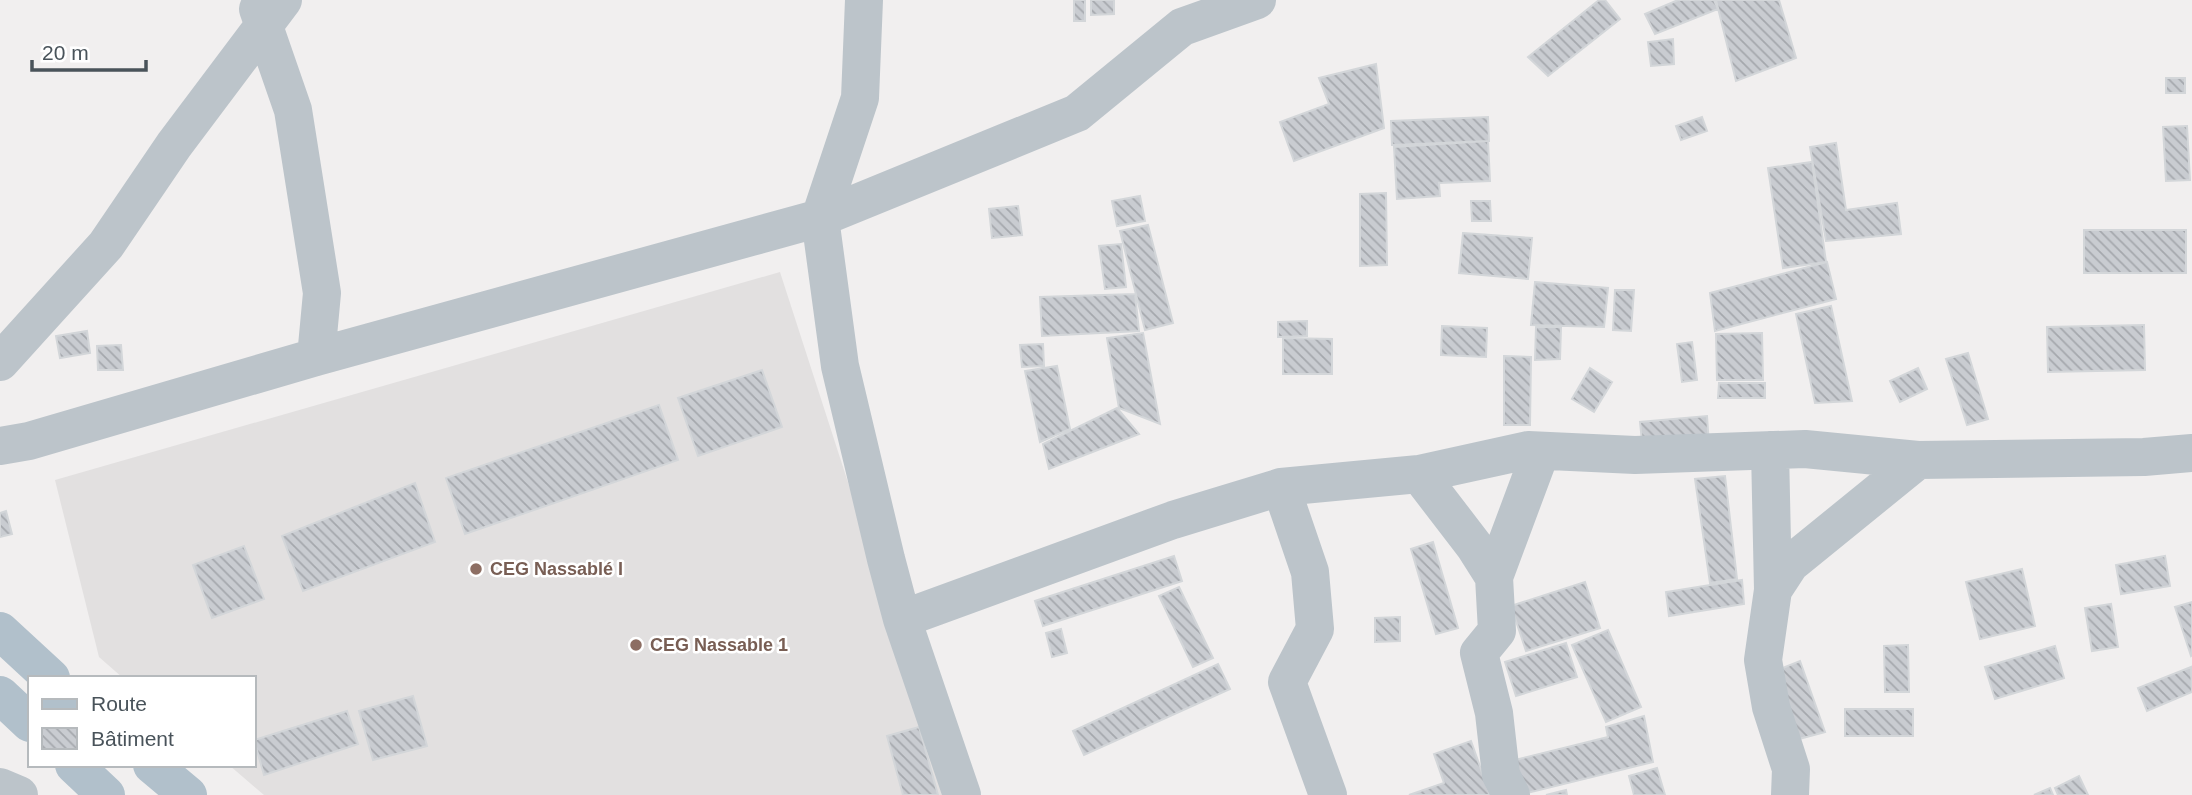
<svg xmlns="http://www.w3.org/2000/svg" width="2192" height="795" viewBox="0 0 2192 795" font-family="Helvetica,sans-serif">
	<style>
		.education { fill: #e2e0e0 }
		.building { fill: url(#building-back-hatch); stroke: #d3d6d9; stroke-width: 2 }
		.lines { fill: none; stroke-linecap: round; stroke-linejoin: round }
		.street { stroke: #bcc4ca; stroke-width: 38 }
		.primary { stroke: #b1c0cb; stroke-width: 38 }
		.education-dot { fill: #8d6e63; stroke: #fff; stroke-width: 2.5 }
		.labels { text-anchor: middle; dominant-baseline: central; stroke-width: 5; stroke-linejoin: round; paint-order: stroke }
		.education-label { font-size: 18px; font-weight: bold; fill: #785e54; stroke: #fff; text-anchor: start }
	</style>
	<defs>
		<pattern id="building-back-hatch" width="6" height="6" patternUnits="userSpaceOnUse" patternTransform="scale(1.75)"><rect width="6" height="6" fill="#c9ccd1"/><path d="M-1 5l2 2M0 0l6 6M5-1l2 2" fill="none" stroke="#a5a8ad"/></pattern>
	</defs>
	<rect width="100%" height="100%" fill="#f1efef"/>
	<path class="education" d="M 780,272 L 949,795 L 264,795 L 229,765 L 254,765 L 254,678 L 123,678 L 99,657 L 55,480 Z"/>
	<path class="building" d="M 1074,0 L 1085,0 L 1085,21 L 1074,21 Z
		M 1091,0 L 1114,0 L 1114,14 L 1091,15 Z
		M 1599,0 L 1605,0 L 1620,19 L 1548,76 L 1528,57 Z
		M 1678,0 L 1714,0 L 1718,9 L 1655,34 L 1645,14 Z
		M 1716,0 L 1779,0 L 1796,58 L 1736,81 Z
		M 1673,39 L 1674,64 L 1651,66 L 1648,42 Z
		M 1376,64 L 1384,128 L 1294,161 L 1280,122 L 1329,104 L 1319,78 Z
		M 2166,78 L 2185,78 L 2185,93 L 2166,93 Z
		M 1488,117 L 1489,141 L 1392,145 L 1391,121 Z
		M 1702,117 L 1707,131 L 1681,140 L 1676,126 Z
		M 2187,126 L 2190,180 L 2166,181 L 2163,127 Z
		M 1488,141 L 1490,181 L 1439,183 L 1440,196 L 1397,199 L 1394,147 Z
		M 1836,143 L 1846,210 L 1897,203 L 1901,234 L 1826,241 L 1810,147 Z
		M 1812,162 L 1826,262 L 1783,268 L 1768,168 Z
		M 1386,193 L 1387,265 L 1360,266 L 1360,194 Z
		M 1140,196 L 1145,221 L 1117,226 L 1112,201 Z
		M 1471,201 L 1490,201 L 1491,221 L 1472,221 Z
		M 1018,206 L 1022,235 L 992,238 L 989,209 Z
		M 1148,225 L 1173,323 L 1145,330 L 1120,231 Z
		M 2084,230 L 2186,230 L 2186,273 L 2084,273 Z
		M 1463,233 L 1532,238 L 1528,279 L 1459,273 Z
		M 1121,244 L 1126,287 L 1105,289 L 1099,246 Z
		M 1827,262 L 1836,299 L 1715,331 L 1710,293 Z
		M 1535,282 L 1608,288 L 1604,327 L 1531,325 Z
		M 1615,290 L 1634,290 L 1631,331 L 1613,330 Z
		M 1135,294 L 1139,331 L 1042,336 L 1040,297 Z
		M 1831,306 L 1852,401 L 1815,403 L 1796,314 Z
		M 1307,321 L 1307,336 L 1278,337 L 1278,322 Z
		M 2144,325 L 2145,370 L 2048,372 L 2047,327 Z
		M 1442,326 L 1487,328 L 1486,357 L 1441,355 Z
		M 1536,327 L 1561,327 L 1560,359 L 1535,360 Z
		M 87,331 L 90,353 L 60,358 L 56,336 Z
		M 1143,333 L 1160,424 L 1119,408 L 1107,338 Z
		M 1762,333 L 1763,380 L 1717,380 L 1716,334 Z
		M 1283,338 L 1332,339 L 1332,374 L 1283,374 Z
		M 1692,342 L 1697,380 L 1682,382 L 1677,344 Z
		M 1043,344 L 1044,366 L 1022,367 L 1020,345 Z
		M 121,345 L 123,370 L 98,370 L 97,346 Z
		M 1968,353 L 1988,419 L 1967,425 L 1946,359 Z
		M 1504,356 L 1531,357 L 1530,425 L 1504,425 Z
		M 1057,366 L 1070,429 L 1040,442 L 1025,371 Z
		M 1590,368 L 1612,382 L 1594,412 L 1572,399 Z
		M 1918,368 L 1927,389 L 1900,402 L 1890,381 Z
		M 762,370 L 782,427 L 698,456 L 678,398 Z
		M 1719,383 L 1765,383 L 1765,398 L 1718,398 Z
		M 659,405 L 678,460 L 465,534 L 446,478 Z
		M 1117,408 L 1139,434 L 1049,469 L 1043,444 Z
		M 1707,416 L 1709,445 L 1643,451 L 1640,422 Z
		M 1725,476 L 1737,579 L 1710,583 L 1695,479 Z
		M 415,483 L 435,542 L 303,591 L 282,536 Z
		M 6,511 L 12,534 L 0,537 L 0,513 Z
		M 1433,542 L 1458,628 L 1436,634 L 1411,549 Z
		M 244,546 L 264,599 L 212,618 L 193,565 Z
		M 1174,556 L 1182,581 L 1043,626 L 1035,601 Z
		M 2165,556 L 2170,586 L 2121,594 L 2116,565 Z
		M 2022,569 L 2035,626 L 1980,639 L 1966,582 Z
		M 1742,580 L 1744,604 L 1669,616 L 1666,592 Z
		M 1585,582 L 1600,628 L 1526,651 L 1511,606 Z
		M 1179,587 L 1213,658 L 1193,667 L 1159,596 Z
		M 2192,602 L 2192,655 L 2191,656 L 2175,607 Z
		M 2111,604 L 2118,647 L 2092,651 L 2085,608 Z
		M 1400,617 L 1400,641 L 1375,642 L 1375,618 Z
		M 1061,629 L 1067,653 L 1052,657 L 1046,633 Z
		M 1608,630 L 1641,707 L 1606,722 L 1572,645 Z
		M 1566,643 L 1577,677 L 1516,696 L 1505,662 Z
		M 1908,645 L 1909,692 L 1885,692 L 1884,646 Z
		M 2055,646 L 2064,678 L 1995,699 L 1985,667 Z
		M 1800,661 L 1825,732 L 1799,739 L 1775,671 Z
		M 1218,664 L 1230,689 L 1084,755 L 1073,731 Z
		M 2191,667 L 2192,692 L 2147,711 L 2138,688 Z
		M 413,696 L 427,746 L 373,760 L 359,711 Z
		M 1845,709 L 1913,709 L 1913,736 L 1845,736 Z
		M 347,711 L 358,744 L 264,775 L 254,740 Z
		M 1644,716 L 1653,762 L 1523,794 L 1515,760 L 1608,737 L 1606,727 Z
		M 919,727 L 938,795 L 903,795 L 887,736 Z
		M 1471,741 L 1490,795 L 1409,795 L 1444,783 L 1434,754 Z
		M 1657,768 L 1665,795 L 1634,795 L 1629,776 Z
		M 2079,776 L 2088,795 L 2058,795 L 2055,788 Z
		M 2050,788 L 2053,795 L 2034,795 Z
		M 1566,790 L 1567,795 L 1546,795 Z"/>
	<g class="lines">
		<path class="street" d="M 864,0 L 860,98 L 820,218 L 840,366 L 886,559 L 902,619 L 962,795
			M 258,9 L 293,110 L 322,293 L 316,357
			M 0,362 L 106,245 L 174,145 L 283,0
			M 0,446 L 29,441 L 316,357 L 820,218 L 1077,113 L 1182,27 L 1257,0
			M 1770,450 L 1773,590 L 1763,660 L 1771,707 L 1791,769 L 1790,795
			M 1419,474 L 1475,547 L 1494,577 L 1497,631 L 1479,653 L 1494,713 L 1501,775 L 1511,795
			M 1281,487 L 1310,572 L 1315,629 L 1287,682 L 1328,795
			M 1494,577 L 1541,451
			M 1773,590 L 1790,564 L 1918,460
			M 902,619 L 1173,520 L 1281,487 L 1419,474 L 1528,450 L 1635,455 L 1805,449 L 1918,460 L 2144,457 L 2192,453
			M 0,787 L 19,795"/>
		<path class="primary" d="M 0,631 L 51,678
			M 0,695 L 30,723
			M 74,765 L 106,795
			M 152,765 L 188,795"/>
	</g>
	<g class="education-dot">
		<circle cx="476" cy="569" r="7"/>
		<circle cx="636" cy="645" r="7"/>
	</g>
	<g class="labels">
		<g class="education-label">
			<text x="490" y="569">CEG Nassablé I</text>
			<text x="650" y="645">CEG Nassable 1</text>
		</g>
	</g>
	<rect x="28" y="676" width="228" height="91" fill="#ffffff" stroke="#b6babd" stroke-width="2"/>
	<rect x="42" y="699" width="35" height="10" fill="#b1c0cb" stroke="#b6babd" stroke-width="2"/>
	<text x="91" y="711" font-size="21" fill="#49535a">Route</text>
	<rect x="42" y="728" width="35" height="21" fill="url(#building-back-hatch)" stroke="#b6babd" stroke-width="2"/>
	<text x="91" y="746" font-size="21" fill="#49535a">Bâtiment</text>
	<path d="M32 60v10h114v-10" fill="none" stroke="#49535a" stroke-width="3.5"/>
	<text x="42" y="60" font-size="21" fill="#49535a" stroke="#ffffff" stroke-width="5" paint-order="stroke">20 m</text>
</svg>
